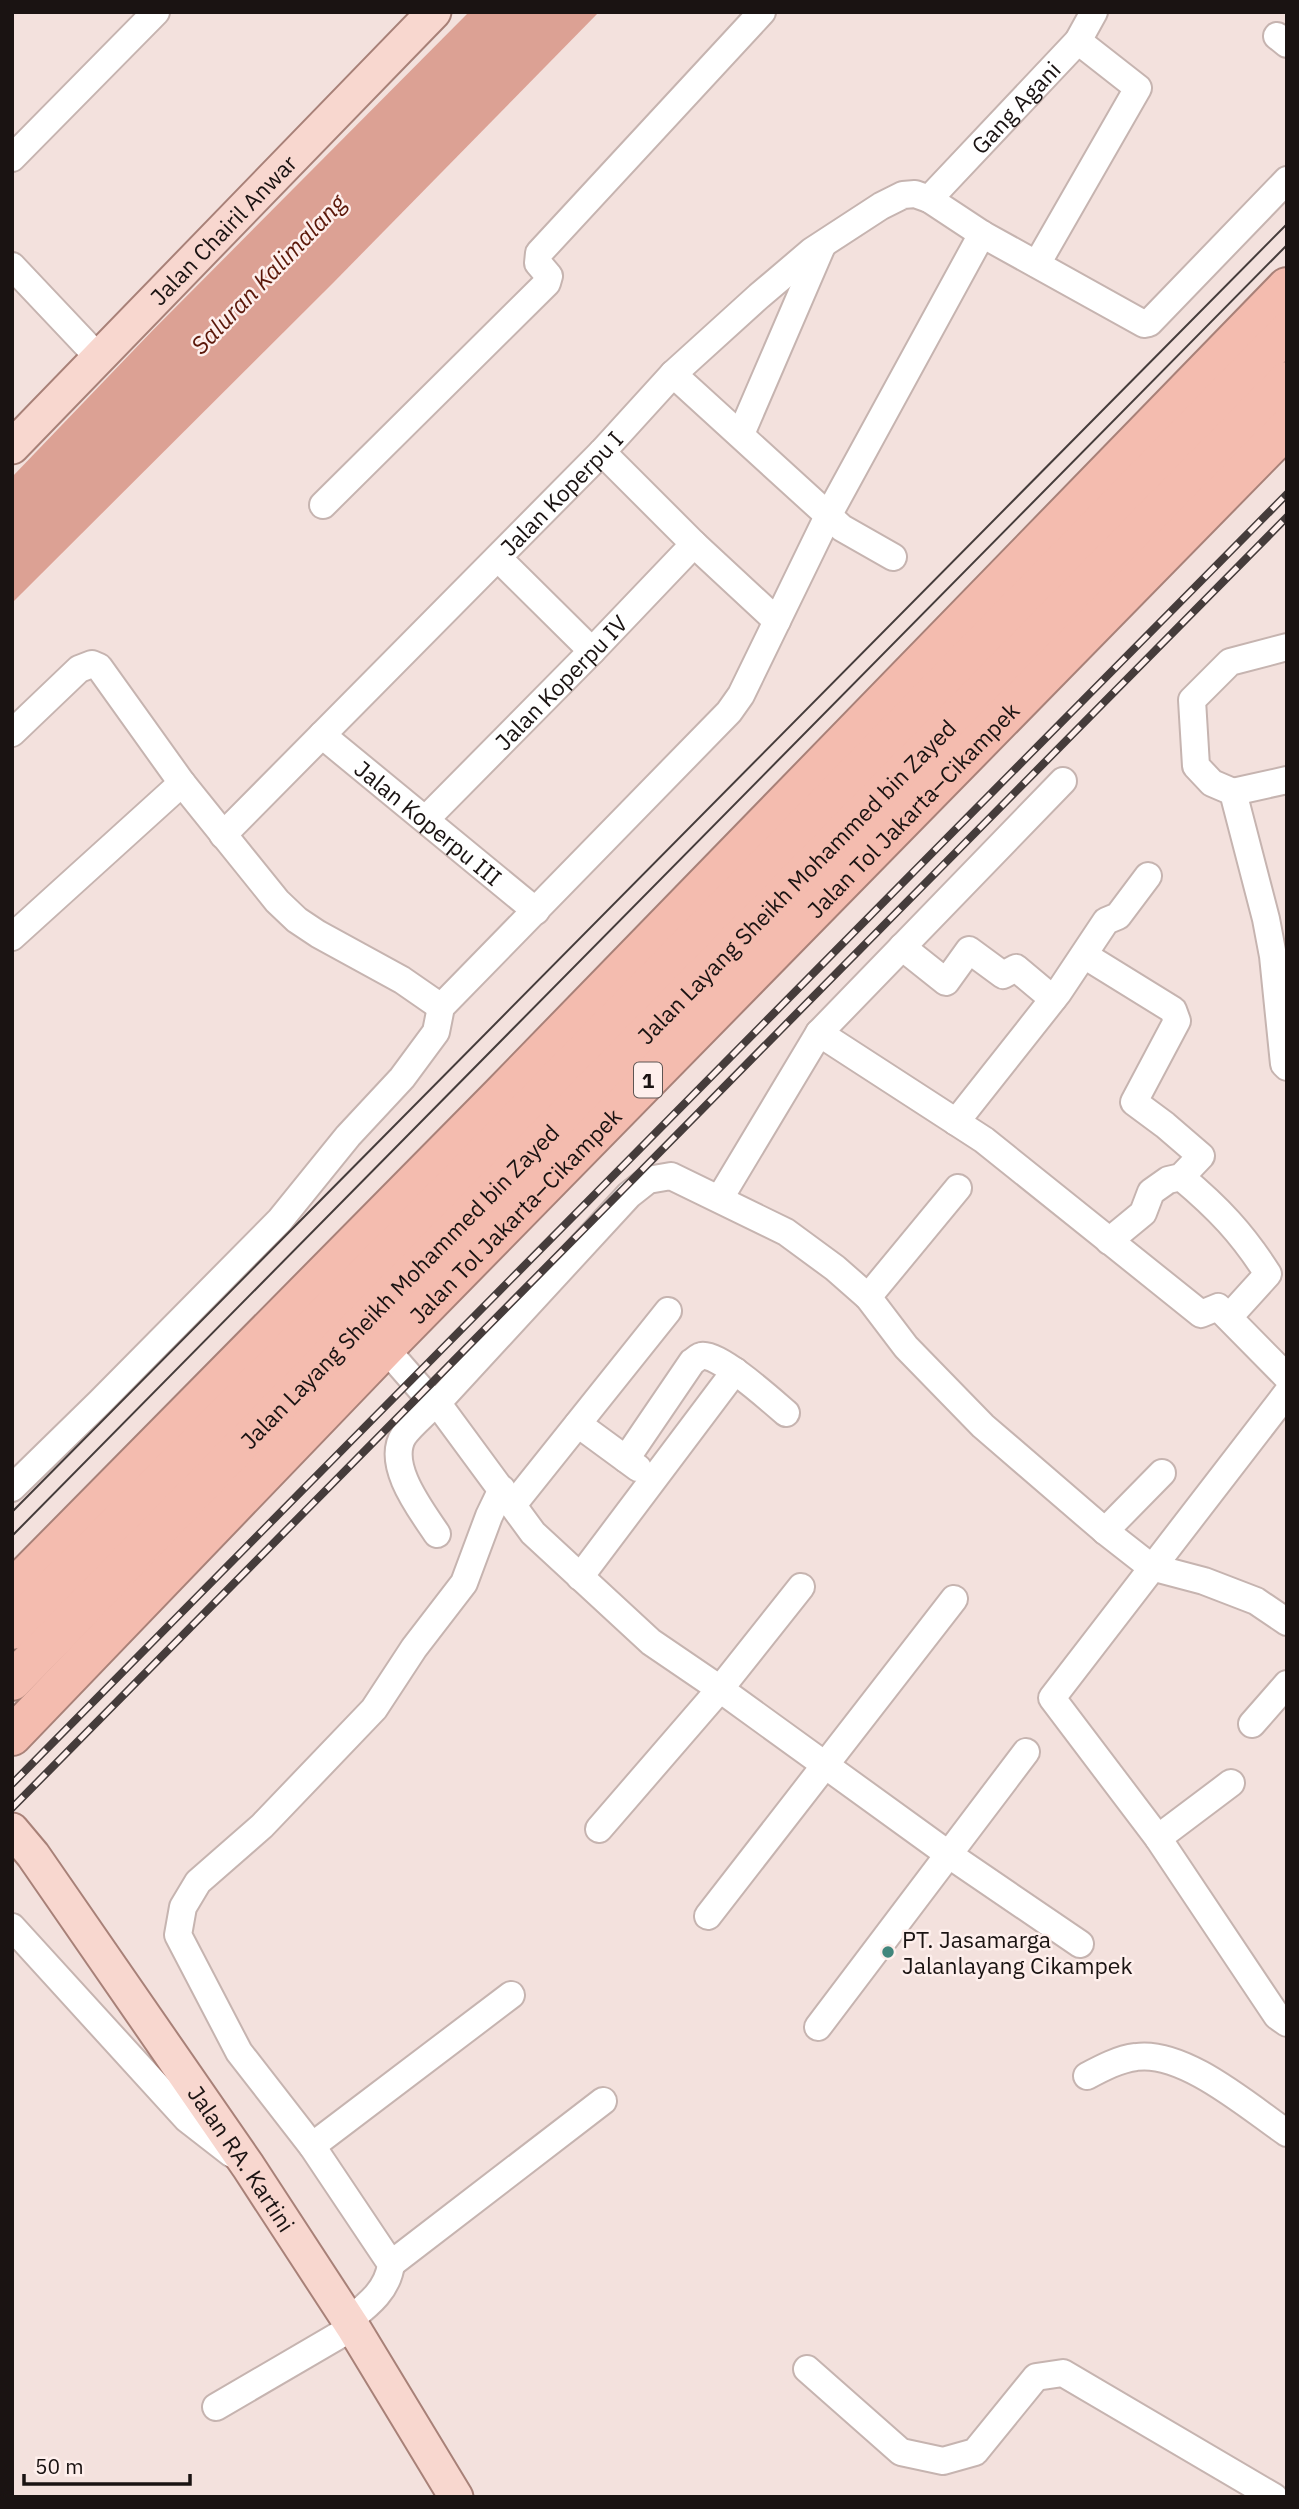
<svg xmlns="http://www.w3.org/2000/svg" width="1299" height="2509" viewBox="0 0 1299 2509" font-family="'IBM Plex Sans',sans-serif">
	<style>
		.water { fill: #dca194 }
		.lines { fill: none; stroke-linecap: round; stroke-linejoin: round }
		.minor-casing { stroke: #c6b4b0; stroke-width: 30 }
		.major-casing { stroke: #a88178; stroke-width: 37 }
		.highway-casing { stroke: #a88178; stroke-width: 42 }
		.minor { stroke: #fff; stroke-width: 26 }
		.major { stroke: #f8d7cf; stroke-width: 33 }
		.highway { stroke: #f4bcaf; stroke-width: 38 }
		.tram { stroke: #453c3b; stroke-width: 2 }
		.rail-casing { stroke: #453c3b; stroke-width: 8 }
		.rail { stroke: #feefec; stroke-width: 5; stroke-dasharray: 16; stroke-linecap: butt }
		.poi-dot { fill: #41867c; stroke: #feefec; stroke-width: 2.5 }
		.labels { text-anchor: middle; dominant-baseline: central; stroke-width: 5; stroke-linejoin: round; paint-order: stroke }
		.shield { fill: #feefec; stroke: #5e5553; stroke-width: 2 }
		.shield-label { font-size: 21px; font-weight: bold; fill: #1a1312 }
		.street-label { font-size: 23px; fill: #1a1312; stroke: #feefec }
		.poi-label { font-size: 23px; fill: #1a1312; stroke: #feefec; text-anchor: start }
		.water-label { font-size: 24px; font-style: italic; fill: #5b1709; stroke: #feefec }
	</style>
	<rect width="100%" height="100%" fill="#f3e1dd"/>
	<path class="water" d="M 469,12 L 599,12 L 333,283 L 12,603 L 12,477 L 153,330 Z"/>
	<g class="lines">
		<defs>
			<g id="minor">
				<path d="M 1277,36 L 1287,44"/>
				<path d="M 12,158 L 156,12"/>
				<path id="s1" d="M 929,199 L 1078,41 L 1094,12"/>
				<path d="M 1037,264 L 1138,88 L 1078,41"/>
				<path d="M 12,266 L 98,357"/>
				<path d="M 673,374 L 842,528 L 893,557"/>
				<path d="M 741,434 L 822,246"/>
				<path d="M 602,452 L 694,544 L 777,621"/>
				<path d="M 323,505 L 547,283 L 549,276 L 538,263 L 539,253 L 762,12"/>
				<path d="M 498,558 L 592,651"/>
				<path d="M 1287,647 L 1230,662 L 1192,700 L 1196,766 L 1212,783 L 1233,792 L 1266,919 L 1273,956 L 1284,1064 L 1287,1067"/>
				<path d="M 12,733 L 79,669 L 92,664 L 99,667 L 182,783 L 277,901 L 297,920 L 318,934 L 402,980 L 441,1007"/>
				<path id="s2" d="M 322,735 L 536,911"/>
				<path d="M 1233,792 L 1287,780"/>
				<path id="s3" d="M 426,819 L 592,651 L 694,544"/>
				<path id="s4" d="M 223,835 L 602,452 L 673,374 L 759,296 L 812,251 L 881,206 L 903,195 L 915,194 L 929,199 L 982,234 L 1144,324 L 1149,323 L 1287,180"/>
				<path d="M 12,937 L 182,783"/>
				<path d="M 902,947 L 946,982 L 969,950 L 1003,975 L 1016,968 L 1053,999"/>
				<path d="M 1084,955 L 1173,1010 L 1177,1021 L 1134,1102 L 1165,1125 L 1201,1156 L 1181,1177 L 1168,1180 L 1151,1192 L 1143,1213 L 1109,1241"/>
				<path d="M 819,1033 L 984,1140 L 1201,1314 L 1218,1307 L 1287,1377"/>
				<path d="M 956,1122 L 1058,993 L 1106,921 L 1118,916 L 1148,876"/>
				<path d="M 1181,1177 C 1218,1208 1242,1233 1268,1274 L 1229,1317"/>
				<path d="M 720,1198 L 819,1033 L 1063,781"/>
				<path d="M 868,1297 L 958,1188"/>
				<path d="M 385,1348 L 434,1404"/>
				<path d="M 1287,1393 L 1052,1698 L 1158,1838 L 1277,2016 L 1287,2023"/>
				<path d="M 578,1424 L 638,1468"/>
				<path d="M 626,1459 L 692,1362 C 694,1361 699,1356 701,1356 C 718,1352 772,1401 786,1413"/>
				<path d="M 12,1488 L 100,1402 L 280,1220 L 348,1136 L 402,1078 L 436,1032 L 441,1007 L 729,712 L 741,695 L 829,514 L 982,234"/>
				<path d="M 513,1505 L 668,1311"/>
				<path d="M 1105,1531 L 1162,1473"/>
				<path d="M 437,1534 C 421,1510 385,1464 404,1435 C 412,1424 425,1414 434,1404 L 439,1404"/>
				<path d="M 580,1577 L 735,1371"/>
				<path d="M 1252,1724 L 1287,1684"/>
				<path d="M 599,1829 L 720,1689 L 801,1587"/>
				<path d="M 1158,1838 L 1231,1783"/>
				<path d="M 708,1916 L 954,1599"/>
				<path d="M 12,1927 L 187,2119 L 232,2154"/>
				<path d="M 1080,1944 L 948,1854 L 720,1689 L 651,1642 L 533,1533 L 441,1408 L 441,1399 L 629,1195 L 648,1180 L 671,1176 L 786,1232 L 835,1268 L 868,1297 L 906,1347 L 983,1426 L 1105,1531 L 1151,1567 L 1204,1581 L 1256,1601 L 1287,1622"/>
				<path d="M 818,2027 L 1026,1752"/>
				<path d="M 1087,2076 C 1102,2068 1119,2059 1136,2057 C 1184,2050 1249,2107 1287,2133"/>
				<path d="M 312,2146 L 511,1995"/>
				<path d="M 391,2264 L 603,2101"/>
				<path d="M 348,2321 C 368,2305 388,2290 391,2264 L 312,2146 L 239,2052 L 178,1935 L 183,1907 L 198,1882 L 262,1826 L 374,1709 L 414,1648 L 464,1583 L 489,1516 L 502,1489"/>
				<path d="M 807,2369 L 901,2452 L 943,2461 L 975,2452 L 1036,2377 L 1063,2373 L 1274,2497"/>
				<path d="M 216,2407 L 353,2327"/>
			</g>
			<g id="major">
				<path id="s5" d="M 12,447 L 434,12"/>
				<path id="s6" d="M 12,1830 L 33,1855 L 248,2166 L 353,2327 L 456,2497"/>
			</g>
			<g id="highway">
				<path d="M 12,1590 L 501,1095 L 1287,287"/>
				<path d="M 12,1630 L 422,1218 L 1287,332"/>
				<path id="s7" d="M 12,1681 L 1287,381"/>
				<path id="s8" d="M 12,1736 L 385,1348 L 1287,428"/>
			</g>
		</defs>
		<use href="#minor" class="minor-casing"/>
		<use href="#major" class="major-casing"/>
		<use href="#highway" class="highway-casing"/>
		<use href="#minor" class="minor"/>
		<use href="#major" class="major"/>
		<use href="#highway" class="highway"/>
		<path class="tram" d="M 12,1512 L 1287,224
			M 12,1536 L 1287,245"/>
		<defs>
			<path id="rail" d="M 12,1784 L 1287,494
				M 12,1808 L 1287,517"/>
		</defs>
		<use href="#rail" class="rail-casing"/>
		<use href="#rail" class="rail"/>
	</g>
	<circle class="poi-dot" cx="888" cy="1952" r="7"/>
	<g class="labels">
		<rect class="shield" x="634" y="1062.5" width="28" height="35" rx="5"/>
		<g class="shield-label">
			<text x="648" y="1080">1</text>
		</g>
		<g class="street-label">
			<text stroke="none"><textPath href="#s1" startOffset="126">Gang Agani</textPath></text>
			<text stroke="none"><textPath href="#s5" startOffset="303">Jalan Chairil Anwar</textPath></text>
			<text stroke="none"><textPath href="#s4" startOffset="481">Jalan Koperpu I</textPath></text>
			<text stroke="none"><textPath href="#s3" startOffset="192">Jalan Koperpu IV</textPath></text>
			<text stroke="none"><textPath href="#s8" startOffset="1292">Jalan Tol Jakarta–Cikampek</textPath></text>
			<text stroke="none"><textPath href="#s2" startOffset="138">Jalan Koperpu III</textPath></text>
			<text stroke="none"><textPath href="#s7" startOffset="1120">Jalan Layang Sheikh Mohammed bin Zayed</textPath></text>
			<text stroke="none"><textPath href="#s8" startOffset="724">Jalan Tol Jakarta–Cikampek</textPath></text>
			<text stroke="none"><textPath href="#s7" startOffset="553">Jalan Layang Sheikh Mohammed bin Zayed</textPath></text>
			<text stroke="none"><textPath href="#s6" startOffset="401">Jalan RA. Kartini</textPath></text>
		</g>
		<g class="poi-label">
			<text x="902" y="1939">PT. Jasamarga<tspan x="902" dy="26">Jalanlayang Cikampek</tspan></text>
		</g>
		<g class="water-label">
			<text transform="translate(268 274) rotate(-46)">Saluran Kalimalang</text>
		</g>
	</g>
	<rect width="1299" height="2509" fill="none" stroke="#1a1312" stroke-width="28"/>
	<path d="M24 2474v10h166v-10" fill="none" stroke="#1a1312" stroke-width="3.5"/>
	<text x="35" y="2474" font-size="21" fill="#1a1312" stroke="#feefec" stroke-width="5" paint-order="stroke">50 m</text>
</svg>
